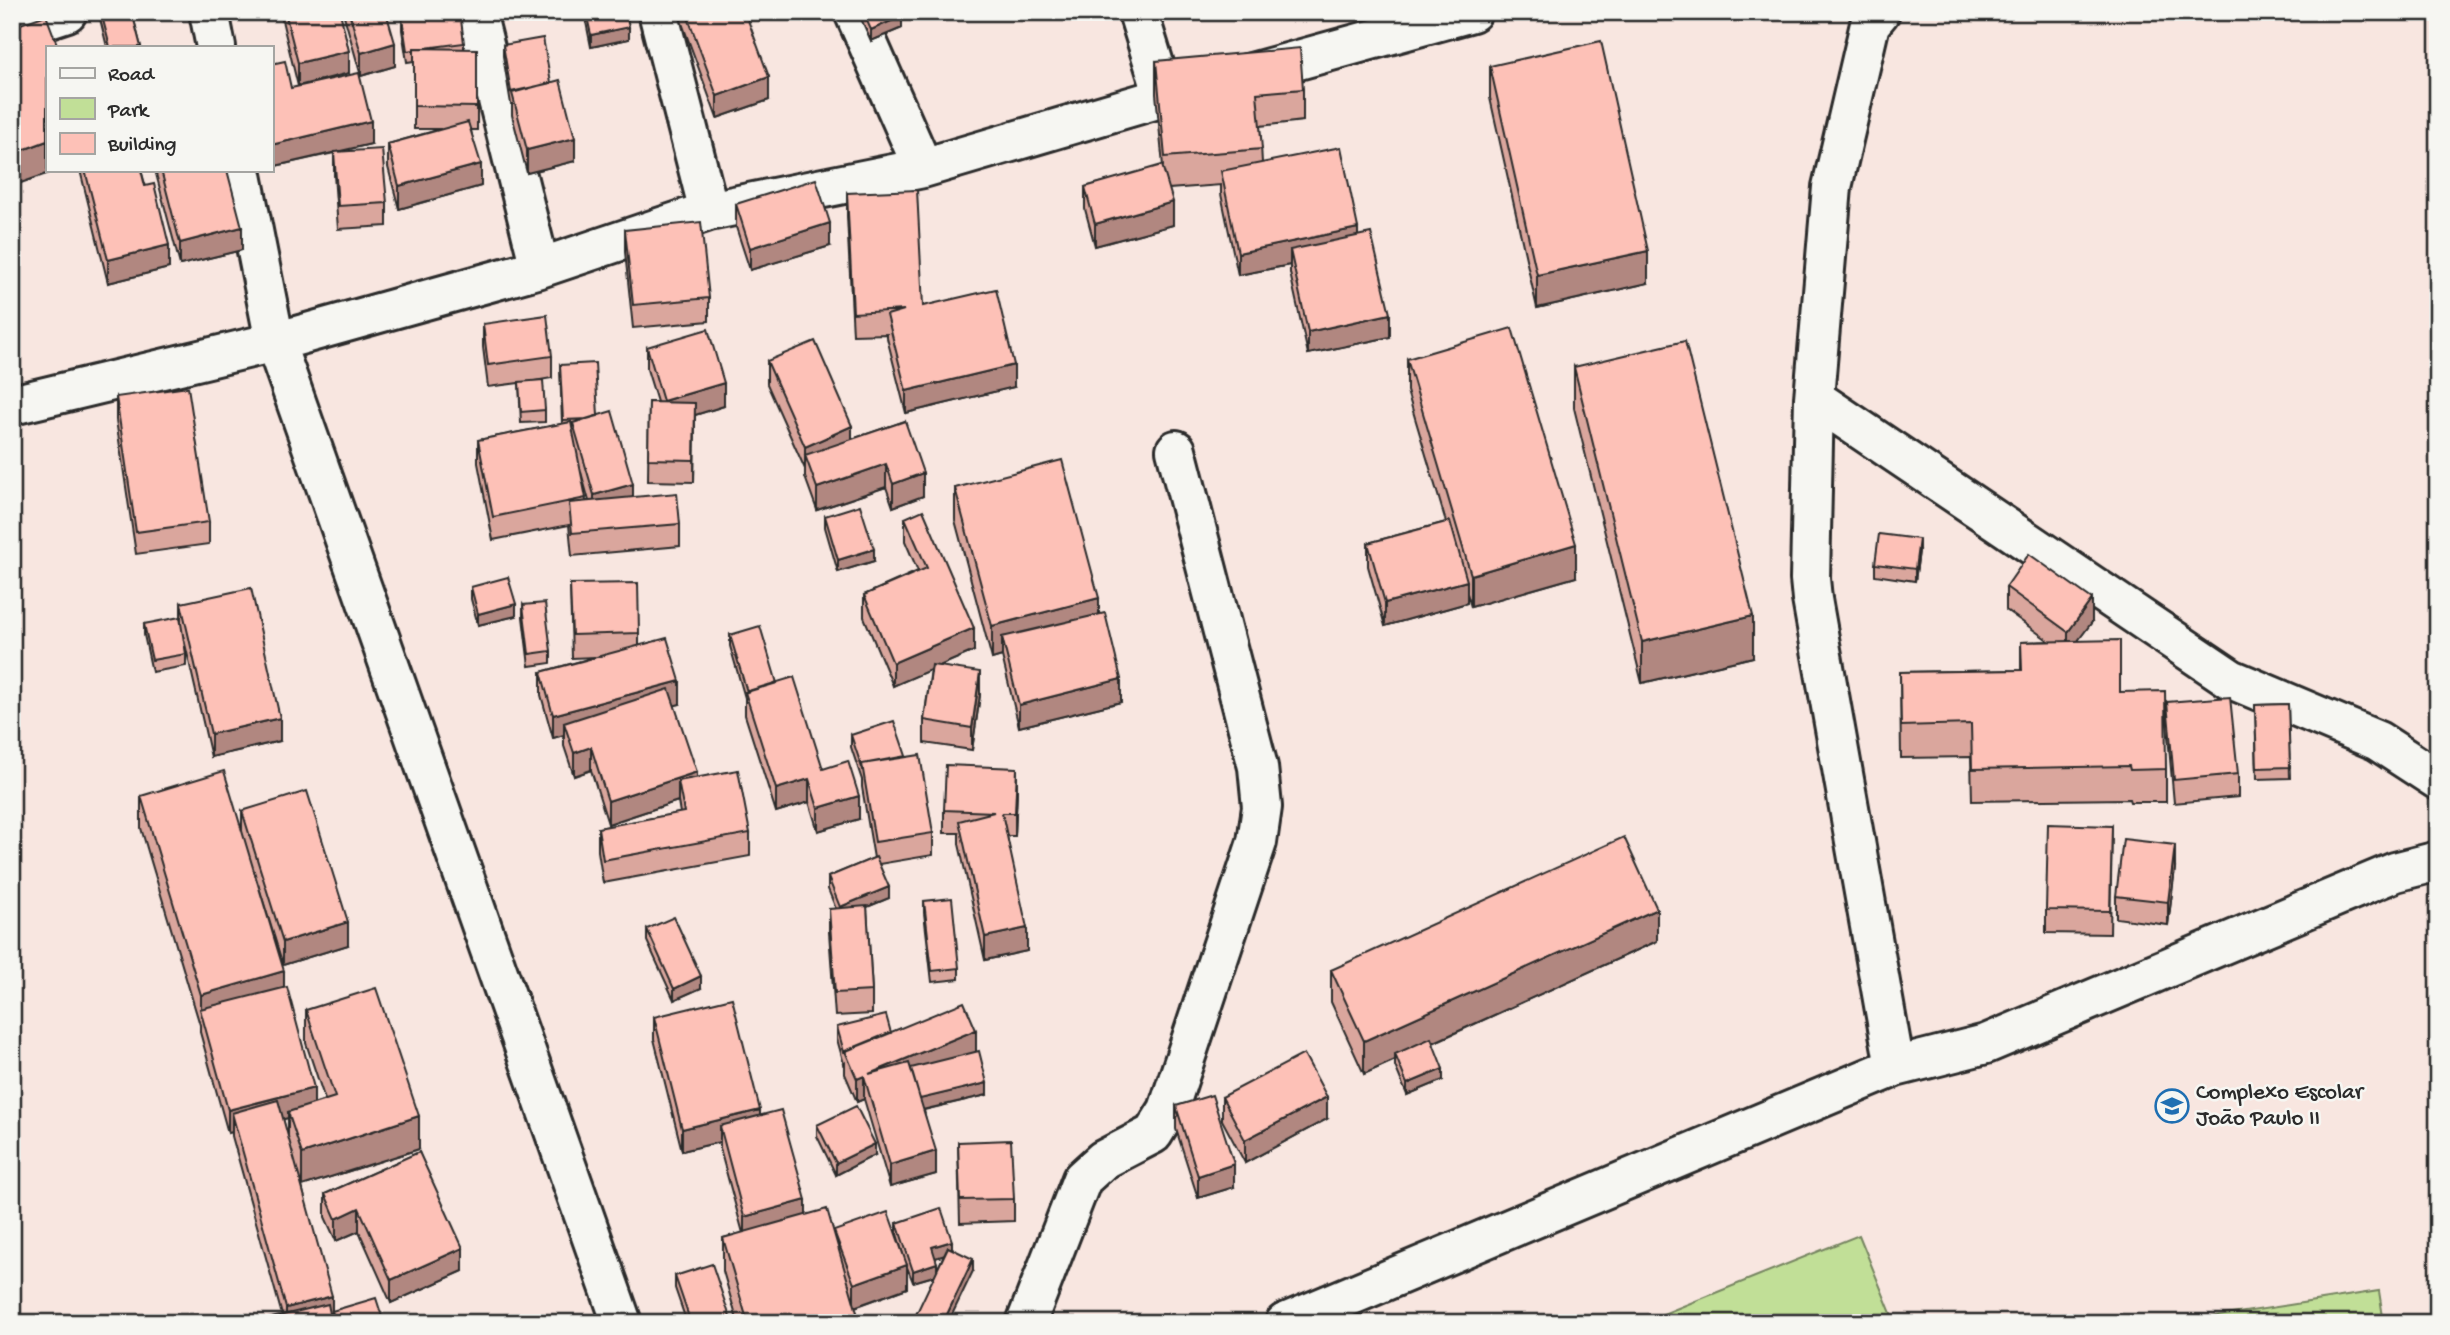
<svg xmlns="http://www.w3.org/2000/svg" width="2450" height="1335" viewBox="0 0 2450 1335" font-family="'Gochi Hand',sans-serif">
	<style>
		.green { fill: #c1df97; stroke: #768561; stroke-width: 2 }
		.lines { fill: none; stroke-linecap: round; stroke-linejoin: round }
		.minor-casing { stroke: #2b2b2b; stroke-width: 44 }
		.minor { stroke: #f6f6f2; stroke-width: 38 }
		.wall { fill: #daa69d; stroke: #2b2b2b; stroke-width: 2; fill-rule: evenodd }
		.shaded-wall { fill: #b18780; stroke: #2b2b2b; stroke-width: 2 }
		.building { fill: #fdc1b7; stroke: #2b2b2b; stroke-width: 2 }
		.labels { text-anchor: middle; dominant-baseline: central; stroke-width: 5; stroke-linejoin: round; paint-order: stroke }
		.poi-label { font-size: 23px; fill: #2b2b2b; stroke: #f6f6f2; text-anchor: start }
	</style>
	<rect width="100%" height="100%" fill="#f8e6e0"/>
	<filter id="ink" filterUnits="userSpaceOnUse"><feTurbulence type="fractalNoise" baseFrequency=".0143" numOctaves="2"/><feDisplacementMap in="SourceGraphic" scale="14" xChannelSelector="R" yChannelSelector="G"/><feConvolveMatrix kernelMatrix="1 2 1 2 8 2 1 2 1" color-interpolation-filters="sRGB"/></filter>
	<g filter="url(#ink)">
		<path class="green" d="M 1859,1235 L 1895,1323 L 1641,1323 Z
			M 2379,1291 L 2384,1323 L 2199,1323 L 2199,1319 Z"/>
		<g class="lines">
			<defs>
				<path id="minor" d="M 209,12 L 216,47
					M 476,12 L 540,268
					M 658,12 L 709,211
					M 854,12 L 923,168
					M 1138,12 L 1164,97
					M 1880,12 L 1870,24 L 1832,187 L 1814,398 L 1810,579 L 1812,599 L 1895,1067
					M 12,30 L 67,12
					M 241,170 L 275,342 L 622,1323
					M 1814,398 L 2231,679 L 2378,741 L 2438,780
					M 12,405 L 275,342 L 540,268 L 709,211 L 923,168 L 1164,97 L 1472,12
					M 1026,1323 L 1082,1179 L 1103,1160 L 1153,1134 L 1168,1110 L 1257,842 L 1262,807 L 1258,767 L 1176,450
					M 1285,1323 L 1895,1067 L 1986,1044 L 2395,872 L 2438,861"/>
			</defs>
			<use href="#minor" class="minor-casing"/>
			<use href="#minor" class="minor"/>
		</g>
		<path class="wall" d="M 100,12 L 132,12 L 141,47 L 107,47 L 100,19 Z
			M 280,12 L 340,12 L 349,73 L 298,86 Z
			M 343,12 L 386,12 L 395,66 L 361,76 Z
			M 584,12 L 626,12 L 629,39 L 591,47 Z
			M 678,12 L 745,12 L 769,100 L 717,118 Z
			M 858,12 L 900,12 L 902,28 L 871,41 Z
			M 402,18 L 464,43 L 464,49 L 477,49 L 477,130 L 471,130 L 481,186 L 399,209 L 388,167 L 388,144 L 441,129 L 414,129 L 414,61 L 407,62 L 402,30 Z
			M 503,45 L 551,83 L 575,161 L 527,173 L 512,115 L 512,104 L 511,104 L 503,56 Z
			M 1156,61 L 1303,89 L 1303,121 L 1260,126 L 1262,163 L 1358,236 L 1390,337 L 1308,354 L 1290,273 L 1290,265 L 1238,275 L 1221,194 L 1221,185 L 1169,189 L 1173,225 L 1095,246 L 1085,209 L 1085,187 L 1163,166 L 1156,94 Z
			M 271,64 L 291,88 L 371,144 L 337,152 L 387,203 L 387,226 L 338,229 L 334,175 L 334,153 L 271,167 Z
			M 1490,66 L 1648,283 L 1537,308 L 1490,98 Z
			M 80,170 L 141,170 L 169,268 L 108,283 Z
			M 155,170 L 227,170 L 242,250 L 180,265 Z
			M 847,193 L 923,306 L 1014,387 L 906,413 L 887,338 L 887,334 L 853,335 L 847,216 Z
			M 736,204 L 830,246 L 750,270 L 736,227 Z
			M 625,230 L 709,298 L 709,321 L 633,328 L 625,252 Z
			M 483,324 L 552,356 L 552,378 L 534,381 L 545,410 L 545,422 L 521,423 L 519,383 L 488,387 L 483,347 Z
			M 647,347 L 724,406 L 695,415 L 694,482 L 648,481 L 649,402 L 657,402 L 647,369 Z
			M 1407,359 L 1576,577 L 1471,607 L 1467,593 L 1467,603 L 1385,626 L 1368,566 L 1368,543 L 1446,522 L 1407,391 Z
			M 767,361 L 852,439 L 905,421 L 923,496 L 893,507 L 886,487 L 817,510 L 805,477 L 805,469 L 767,384 Z
			M 560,365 L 598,416 L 633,497 L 680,524 L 680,546 L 572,556 L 569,525 L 493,540 L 478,463 L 478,440 L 562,424 ZM 581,472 L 589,501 L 586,501 Z
			M 1574,367 L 1753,657 L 1642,683 L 1574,408 Z
			M 116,397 L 209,522 L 209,544 L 136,554 L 116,420 Z
			M 955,488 L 1099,614 L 1121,702 L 1019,727 L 1002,656 L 992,659 L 955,520 Z
			M 825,516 L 874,561 L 838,572 L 825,527 Z
			M 905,518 L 974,651 L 939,666 L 980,695 L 972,750 L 924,743 L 924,720 L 931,669 L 893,686 L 864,617 L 864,595 L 918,571 L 905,541 Z
			M 1919,551 L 1915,581 L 1875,575 L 1875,564 Z
			M 570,584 L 639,633 L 639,645 L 680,704 L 674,705 L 697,777 L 750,833 L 750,856 L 603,883 L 598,851 L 598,828 L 680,813 L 678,801 L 608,824 L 591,770 L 574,776 L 564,746 L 564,735 L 553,738 L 541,695 L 541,672 L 595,657 L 572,658 Z
			M 471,587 L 516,616 L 478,625 L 471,599 Z
			M 2006,587 L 2092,622 L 2078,640 L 2120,692 L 2166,769 L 2166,802 L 2130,802 L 2129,799 L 1972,801 L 1971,757 L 1901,758 L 1900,672 L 2021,670 L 2021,642 L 2049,641 L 2006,610 Z
			M 181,603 L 280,741 L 211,757 L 183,635 L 186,654 L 186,666 L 152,672 L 144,635 L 144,624 L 181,622 Z
			M 523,605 L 551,651 L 551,663 L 529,666 L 523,617 Z
			M 730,635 L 777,683 L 823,769 L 859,819 L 818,831 L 809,802 L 776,812 L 745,715 L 745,698 L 730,646 Z
			M 2167,702 L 2238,774 L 2238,797 L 2174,803 L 2167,724 Z
			M 2288,704 L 2290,778 L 2257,779 L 2255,705 Z
			M 851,735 L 933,833 L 933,855 L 879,864 L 889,898 L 867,907 L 872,991 L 872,1014 L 835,1016 L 829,932 L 829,909 L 836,909 L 828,889 L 828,877 L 874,858 L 862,787 L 862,780 L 851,747 Z
			M 1017,791 L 1015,836 L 1007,836 L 1027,951 L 985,960 L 959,844 L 959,833 L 944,833 L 944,810 Z
			M 141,796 L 242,832 L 242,811 L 348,945 L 283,965 L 258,884 L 314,1104 L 325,1100 L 306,1043 L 306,1010 L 419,1149 L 302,1186 L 332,1319 L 282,1315 L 232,1136 L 232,1132 L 228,1133 L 200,1032 L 200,1025 L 141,828 ZM 288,1118 L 288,1138 L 283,1119 Z
			M 2112,826 L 2110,934 L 2046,933 L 2046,910 Z
			M 2175,868 L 2168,925 L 2116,918 L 2116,896 Z
			M 924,901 L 959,968 L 959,979 L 932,982 L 924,913 Z
			M 647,929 L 701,988 L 674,1000 L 647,941 Z
			M 1657,941 L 1433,1043 L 1443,1080 L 1407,1095 L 1395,1066 L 1395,1060 L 1364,1074 L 1331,1002 L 1331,970 Z
			M 654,1017 L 760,1115 L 806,1215 L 834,1234 L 903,1254 L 897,1234 L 897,1223 L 952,1249 L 973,1271 L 934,1276 L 913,1282 L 907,1267 L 907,1288 L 855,1307 L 860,1323 L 738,1323 L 723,1271 L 723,1238 L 743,1233 L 720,1149 L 720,1142 L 682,1151 L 654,1039 ZM 944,1255 L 937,1270 L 935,1258 Z
			M 837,1027 L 891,1033 L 976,1052 L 987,1095 L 924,1110 L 936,1174 L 890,1187 L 864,1099 L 857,1102 L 845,1074 L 845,1063 L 844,1064 L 837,1039 Z
			M 1222,1097 L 1327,1119 L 1245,1163 L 1222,1120 Z
			M 1176,1106 L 1234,1187 L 1198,1198 L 1176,1129 Z
			M 817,1125 L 875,1155 L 836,1175 L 817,1136 Z
			M 958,1142 L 1014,1199 L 1014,1221 L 960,1223 Z
			M 419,1152 L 463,1271 L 391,1303 L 359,1231 L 336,1241 L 325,1217 L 325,1194 Z
			M 675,1276 L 732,1323 L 687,1323 L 675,1288 Z
			M 332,1311 L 384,1323 L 332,1323 Z"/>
		<path class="shaded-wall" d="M 902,16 L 902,28 L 871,41 L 871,30 Z
			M 629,27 L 629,39 L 591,47 L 591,35 Z
			M 395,43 L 395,66 L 361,76 L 361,53 Z
			M 349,51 L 349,73 L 298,86 L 298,63 Z
			M 769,77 L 769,100 L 717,118 L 717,96 Z
			M 371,121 L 371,144 L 271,167 L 271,145 Z
			M 575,138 L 575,161 L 527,173 L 527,150 Z
			M 47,141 L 47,170 L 58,170 L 12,186 L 12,154 Z
			M 481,164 L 481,186 L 399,209 L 399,186 Z
			M 1173,202 L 1173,225 L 1095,246 L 1095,224 Z
			M 830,223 L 830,246 L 750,270 L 750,248 Z
			M 242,227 L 242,250 L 180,265 L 180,243 Z
			M 1358,228 L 1358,251 L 1290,250 L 1290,265 L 1238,275 L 1238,253 Z
			M 169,245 L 169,268 L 108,283 L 108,260 Z
			M 1648,251 L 1648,283 L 1537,308 L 1537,275 Z
			M 1390,314 L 1390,337 L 1308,354 L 1308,332 Z
			M 1014,365 L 1014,387 L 906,413 L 906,391 Z
			M 724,383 L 724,406 L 695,415 L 694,482 L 695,415 L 663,424 L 663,401 Z
			M 852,426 L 852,449 L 805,455 L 805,470 L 805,447 Z
			M 886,464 L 886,487 L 817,510 L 817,488 Z
			M 923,473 L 923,496 L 893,507 L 893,484 Z
			M 633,484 L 633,507 L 594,518 L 594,495 Z
			M 1919,539 L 1919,551 L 1915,581 L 1915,569 Z
			M 1576,544 L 1576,577 L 1471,607 L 1471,575 Z
			M 874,549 L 874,561 L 838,572 L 838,560 Z
			M 1467,581 L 1467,603 L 1385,626 L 1385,603 Z
			M 1099,598 L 1099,631 L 1002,637 L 1002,656 L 992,659 L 992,626 Z
			M 2092,599 L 2092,622 L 2068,654 L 2068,632 Z
			M 516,604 L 516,616 L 478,625 L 478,614 Z
			M 1753,616 L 1753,657 L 1642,683 L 1642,642 Z
			M 974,628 L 974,651 L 893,686 L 893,663 Z
			M 980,672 L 980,695 L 972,750 L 972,728 Z
			M 1121,679 L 1121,702 L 1019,727 L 1019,705 Z
			M 680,681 L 680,704 L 568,734 L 564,723 L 564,735 L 553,738 L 553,715 Z
			M 280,718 L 280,741 L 211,757 L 211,734 Z
			M 591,747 L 591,770 L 574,776 L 574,753 Z
			M 1017,768 L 1017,791 L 1015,836 L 1015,813 Z
			M 697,772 L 697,795 L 678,781 L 678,801 L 608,824 L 608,801 Z
			M 809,779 L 809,802 L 776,812 L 776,789 Z
			M 859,796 L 859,819 L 818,831 L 818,808 Z
			M 2175,845 L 2175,868 L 2168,925 L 2168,902 Z
			M 889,887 L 889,898 L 840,918 L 840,907 Z
			M 1657,909 L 1657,941 L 1397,1059 L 1395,1054 L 1395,1060 L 1364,1074 L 1364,1041 Z
			M 348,922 L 348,945 L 283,965 L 283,942 Z
			M 1027,928 L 1027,951 L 985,960 L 985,937 Z
			M 284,971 L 284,1003 L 201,1012 L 201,995 Z
			M 701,976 L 701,988 L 674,1000 L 674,989 Z
			M 976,1030 L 976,1052 L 911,1079 L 869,1074 Z
			M 1443,1069 L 1443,1080 L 1407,1095 L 1407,1084 Z
			M 864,1076 L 864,1099 L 857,1102 L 857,1079 Z
			M 987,1083 L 987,1095 L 918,1111 L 918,1099 Z
			M 314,1088 L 314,1111 L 288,1112 L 288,1118 L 237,1131 L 232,1113 L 232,1132 L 228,1133 L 228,1110 Z
			M 1327,1097 L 1327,1119 L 1245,1163 L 1245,1140 Z
			M 760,1110 L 760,1132 L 720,1126 L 720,1142 L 682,1151 L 682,1129 Z
			M 419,1116 L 419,1149 L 302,1186 L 302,1154 Z
			M 875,1144 L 875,1155 L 836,1175 L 836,1163 Z
			M 936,1151 L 936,1174 L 890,1187 L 890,1165 Z
			M 1234,1164 L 1234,1187 L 1198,1198 L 1198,1176 Z
			M 806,1200 L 806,1223 L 744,1240 L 744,1217 Z
			M 359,1208 L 359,1231 L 336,1241 L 336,1219 Z
			M 952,1241 L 952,1253 L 932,1259 L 932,1247 Z
			M 463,1248 L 463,1271 L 391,1303 L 391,1280 Z
			M 973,1259 L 973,1271 L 948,1323 L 943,1323 Z
			M 937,1263 L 937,1275 L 913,1282 L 913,1271 Z
			M 907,1265 L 907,1288 L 854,1307 L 854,1284 Z
			M 332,1296 L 332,1319 L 318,1323 L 286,1323 L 286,1308 Z"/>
		<path class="building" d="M 101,12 L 132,12 L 141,47 L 110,47 Z
			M 285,12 L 340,12 L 349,51 L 298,63 Z
			M 349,12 L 386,12 L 395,43 L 361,53 Z
			M 449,12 L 460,12 L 464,43 L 425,48 L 414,48 L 414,50 L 407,51 L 402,18 Z
			M 586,12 L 626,12 L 629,27 L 591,35 Z
			M 686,12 L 745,12 L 769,77 L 717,96 Z
			M 863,12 L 900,12 L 902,16 L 871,30 Z
			M 46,15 L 58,47 L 47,47 L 47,141 L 12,154 L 12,27 Z
			M 543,38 L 551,83 L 511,92 L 503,45 Z
			M 1601,41 L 1648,251 L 1537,275 L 1490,66 Z
			M 414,48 L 477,49 L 477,107 L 414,106 Z
			M 1300,48 L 1303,89 L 1257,93 L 1262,149 L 1165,157 L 1156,61 Z
			M 285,61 L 291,88 L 359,73 L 371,121 L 271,145 L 271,64 Z
			M 560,80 L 575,138 L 527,150 L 512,93 Z
			M 468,122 L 481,164 L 399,186 L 388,144 Z
			M 1341,147 L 1358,228 L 1238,253 L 1221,171 Z
			M 382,149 L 387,203 L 338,206 L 334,152 Z
			M 1162,165 L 1173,202 L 1095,224 L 1085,187 Z
			M 85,170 L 141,170 L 145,186 L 154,184 L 169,245 L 108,260 Z
			M 161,170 L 227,170 L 242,227 L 180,243 Z
			M 816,179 L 830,223 L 750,248 L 736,204 Z
			M 917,190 L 923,306 L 996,289 L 1014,365 L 906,391 L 887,315 L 904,310 L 853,313 L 847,193 Z
			M 701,222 L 709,298 L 633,305 L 625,230 Z
			M 1371,233 L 1390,314 L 1308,332 L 1290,250 Z
			M 547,315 L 552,356 L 488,365 L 483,324 Z
			M 1512,328 L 1576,544 L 1471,575 L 1407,359 Z
			M 708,329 L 724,383 L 663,401 L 647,347 Z
			M 815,341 L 852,426 L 805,447 L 767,361 Z
			M 1685,341 L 1753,616 L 1642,642 L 1574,367 Z
			M 595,363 L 598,416 L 587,419 L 563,420 L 560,365 Z
			M 543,380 L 545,410 L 521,412 L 519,382 Z
			M 188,387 L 209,522 L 136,532 L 116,397 Z
			M 649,402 L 695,403 L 694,460 L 648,459 Z
			M 612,411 L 633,484 L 594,495 L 573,423 Z
			M 905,421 L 923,473 L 893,484 L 886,464 L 817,488 L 805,455 Z
			M 571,422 L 586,498 L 493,517 L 478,440 Z
			M 1062,460 L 1099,598 L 992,626 L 955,488 Z
			M 677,493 L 680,524 L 572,533 L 569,503 Z
			M 860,505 L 874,549 L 838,560 L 825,516 Z
			M 923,510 L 974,628 L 893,663 L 864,595 L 927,568 L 905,518 Z
			M 1450,521 L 1467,581 L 1385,603 L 1368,543 Z
			M 1879,534 L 1919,539 L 1915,569 L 1875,564 Z
			M 2029,554 L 2092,599 L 2068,632 L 2006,587 Z
			M 508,577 L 516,604 L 478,614 L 471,587 Z
			M 638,583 L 639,633 L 572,635 L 570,584 Z
			M 251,588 L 280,718 L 211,734 L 181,603 Z
			M 545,603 L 551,651 L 529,654 L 523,605 Z
			M 1105,613 L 1121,679 L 1019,705 L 1002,637 Z
			M 180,617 L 186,654 L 152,660 L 144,624 Z
			M 760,626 L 777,683 L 747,692 L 730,635 Z
			M 667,638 L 680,681 L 553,715 L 541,672 Z
			M 2120,640 L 2120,692 L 2165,691 L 2166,769 L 2130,770 L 2129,766 L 1972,769 L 1971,724 L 1901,726 L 1900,672 L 2022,670 L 2021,642 Z
			M 932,665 L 980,672 L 972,728 L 924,720 Z
			M 794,677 L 823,769 L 848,761 L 859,796 L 818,808 L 809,779 L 776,789 L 745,692 Z
			M 669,689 L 697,772 L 608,801 L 591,747 L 574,753 L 564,723 Z
			M 2230,697 L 2238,774 L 2174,780 L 2167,702 Z
			M 2288,704 L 2290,767 L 2257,768 L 2255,705 Z
			M 894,721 L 906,756 L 862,764 L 862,768 L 851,735 Z
			M 920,755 L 933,833 L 875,842 L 862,764 Z
			M 946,765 L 1017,768 L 1015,813 L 1002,813 L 1027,928 L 985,937 L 959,821 L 994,812 L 944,810 Z
			M 738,770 L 750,833 L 603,860 L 598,828 L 684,812 L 678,781 Z
			M 224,771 L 284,971 L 201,995 L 141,796 Z
			M 307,791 L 348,922 L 283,942 L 242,811 Z
			M 2048,824 L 2112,826 L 2110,911 L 2046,910 Z
			M 1624,837 L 1657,909 L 1364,1041 L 1331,970 Z
			M 2123,839 L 2175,845 L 2168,902 L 2116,896 Z
			M 876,857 L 889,887 L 840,907 L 828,877 Z
			M 952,898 L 959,968 L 932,971 L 924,901 Z
			M 867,906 L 872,991 L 835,993 L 829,909 Z
			M 674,917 L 701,976 L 674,989 L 647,929 Z
			M 287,987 L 314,1088 L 228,1110 L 200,1009 Z
			M 376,988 L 419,1116 L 302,1154 L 288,1112 L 335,1097 L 306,1010 Z
			M 732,998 L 760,1110 L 682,1129 L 654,1017 Z
			M 964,1002 L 976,1030 L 869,1074 L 909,1063 L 936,1151 L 890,1165 L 864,1076 L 857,1079 L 845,1051 Z
			M 886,1015 L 891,1033 L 844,1052 L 837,1027 Z
			M 1431,1038 L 1443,1069 L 1407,1084 L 1395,1054 Z
			M 979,1051 L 987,1083 L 920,1099 L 911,1068 Z
			M 1304,1054 L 1327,1097 L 1245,1140 L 1222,1097 Z
			M 1212,1095 L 1234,1164 L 1198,1176 L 1176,1106 Z
			M 278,1100 L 332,1296 L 286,1308 L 232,1113 Z
			M 856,1106 L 875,1144 L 836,1163 L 817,1125 Z
			M 781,1110 L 806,1200 L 744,1217 L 720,1126 Z
			M 1011,1140 L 1014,1199 L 960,1200 L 958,1142 Z
			M 419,1152 L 463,1248 L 391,1280 L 359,1208 L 336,1219 L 325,1194 Z
			M 941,1208 L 952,1241 L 932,1247 L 937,1263 L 913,1271 L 897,1223 Z
			M 827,1209 L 860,1323 L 748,1323 L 723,1238 Z
			M 888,1212 L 907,1265 L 854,1284 L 834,1231 Z
			M 948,1247 L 973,1259 L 943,1323 L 912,1323 Z
			M 712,1264 L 732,1323 L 691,1323 L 675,1276 Z
			M 376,1298 L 384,1323 L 336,1323 L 332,1311 Z
			M 328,1304 L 332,1323 L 251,1323 Z"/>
	</g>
	<defs>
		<symbol id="school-ring" viewBox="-11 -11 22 22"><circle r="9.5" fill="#f6f6f2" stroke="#1f6fb2" stroke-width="1.5"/><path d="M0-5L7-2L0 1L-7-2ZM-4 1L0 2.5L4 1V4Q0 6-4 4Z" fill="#1f6fb2"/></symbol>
	</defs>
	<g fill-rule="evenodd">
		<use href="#school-ring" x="2153" y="1087" width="38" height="38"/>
	</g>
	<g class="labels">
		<g class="poi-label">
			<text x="2196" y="1093">Complexo Escolar<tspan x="2196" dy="26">João Paulo II</tspan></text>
		</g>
	</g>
	<rect width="2450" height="1335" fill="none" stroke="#f6f6f2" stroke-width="42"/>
	<rect x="21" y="21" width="2408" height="1293" fill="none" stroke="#2b2b2b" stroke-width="2.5" filter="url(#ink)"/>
	<rect x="46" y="46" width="228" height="126" fill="#f6f6f2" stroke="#a5a5a2" stroke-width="2"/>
	<rect x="60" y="68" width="35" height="10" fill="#f6f6f2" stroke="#a5a5a2" stroke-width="2"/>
	<text x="108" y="80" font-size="21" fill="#2b2b2b">Road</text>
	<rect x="60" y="98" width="35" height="21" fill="#c1df97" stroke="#a5a5a2" stroke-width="2"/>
	<text x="108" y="116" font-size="21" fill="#2b2b2b">Park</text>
	<rect x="60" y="133" width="35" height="21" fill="#fdc1b7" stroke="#a5a5a2" stroke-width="2"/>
	<text x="108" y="150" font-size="21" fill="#2b2b2b">Building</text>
</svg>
